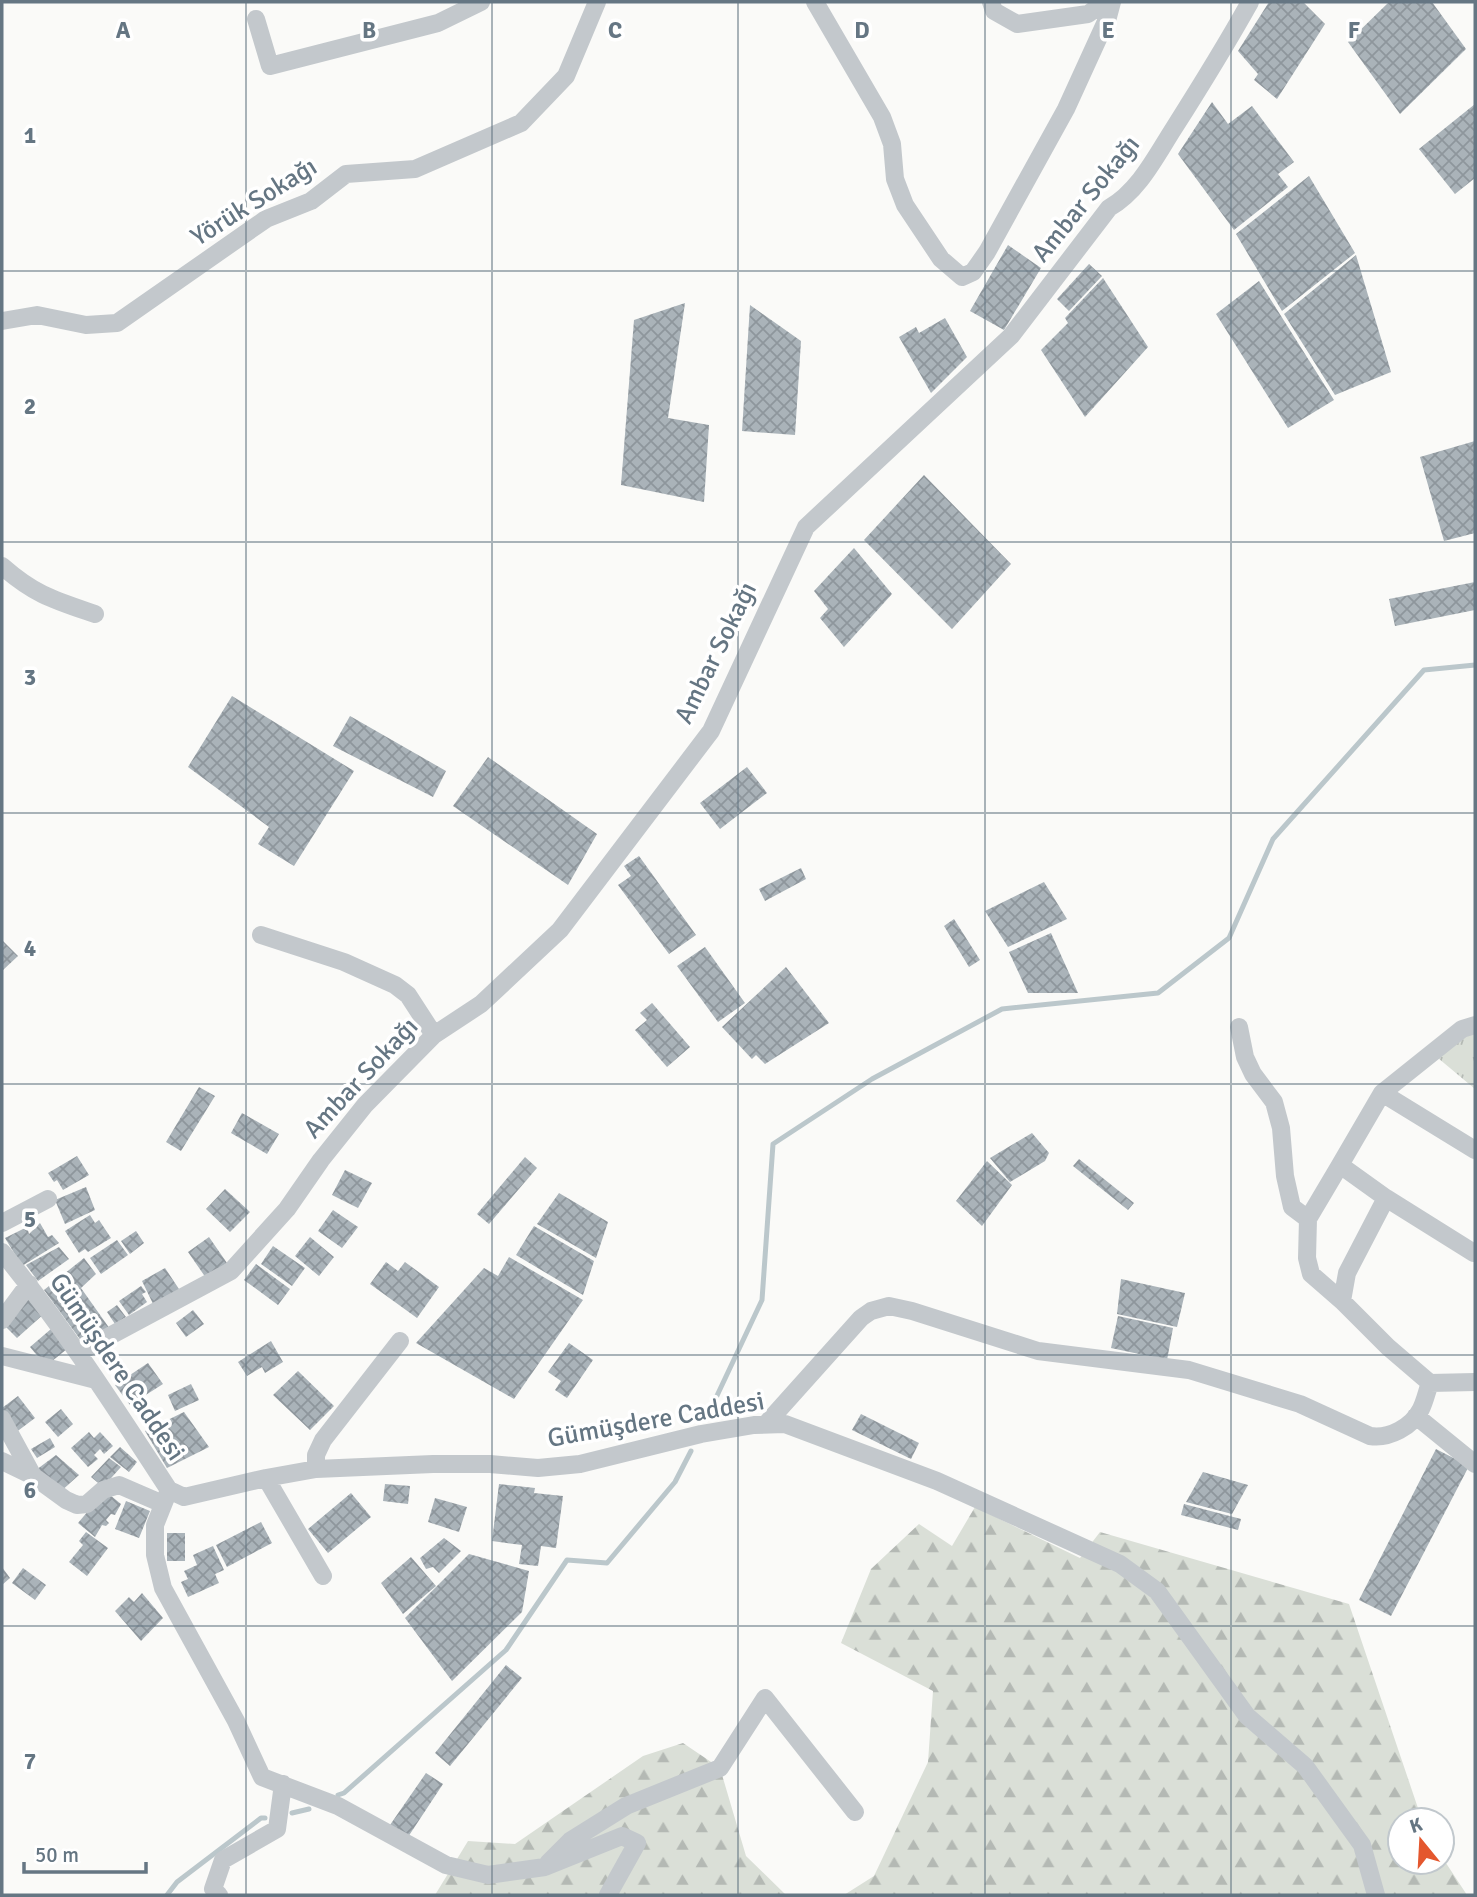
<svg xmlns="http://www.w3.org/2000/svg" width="1477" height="1897" viewBox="0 0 1477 1897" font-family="Signika,sans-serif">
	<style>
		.grass { fill: url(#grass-tufts) }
		.forest { fill: url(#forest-firs) }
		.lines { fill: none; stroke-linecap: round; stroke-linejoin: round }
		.stream { stroke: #bbc7cb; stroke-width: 5 }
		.building { fill: url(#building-cross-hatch) }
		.minor { stroke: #c3c8cc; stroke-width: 18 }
		.grid { fill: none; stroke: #657683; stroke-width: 2; stroke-opacity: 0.55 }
		.labels { text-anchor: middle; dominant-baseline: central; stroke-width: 7; stroke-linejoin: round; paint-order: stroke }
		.street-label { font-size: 26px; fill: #657683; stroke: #fff }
		.grid-label { font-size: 23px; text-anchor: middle; font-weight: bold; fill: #657683; stroke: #fff; stroke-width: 7; stroke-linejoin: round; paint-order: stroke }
	</style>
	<defs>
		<pattern id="grass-tufts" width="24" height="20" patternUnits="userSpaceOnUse" patternTransform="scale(1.75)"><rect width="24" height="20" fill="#dadfd7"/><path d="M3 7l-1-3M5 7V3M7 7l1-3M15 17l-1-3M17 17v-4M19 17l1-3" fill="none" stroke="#b4b9b4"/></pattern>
		<pattern id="forest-firs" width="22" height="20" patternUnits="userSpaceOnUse" patternTransform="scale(1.75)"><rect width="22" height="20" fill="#dadfd7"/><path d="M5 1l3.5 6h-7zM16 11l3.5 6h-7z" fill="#b4b9b4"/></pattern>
		<pattern id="building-cross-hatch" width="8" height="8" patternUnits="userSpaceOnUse" patternTransform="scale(1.75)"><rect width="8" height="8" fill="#aab3b9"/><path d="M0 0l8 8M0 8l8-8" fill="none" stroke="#8e969c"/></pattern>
	</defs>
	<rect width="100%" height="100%" fill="#fafaf8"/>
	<path class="grass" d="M 1475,1029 L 1475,1089 L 1432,1053 Z"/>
	<path class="forest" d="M 975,1507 L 1080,1558 L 1100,1532 L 1349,1604 L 1422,1820 L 1400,1820 L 1400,1862 L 1442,1862 L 1442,1857 L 1467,1895 L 844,1895 L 874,1876 L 928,1762 L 933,1691 L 841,1643 L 871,1569 L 919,1524 L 952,1546 Z
		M 683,1743 L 720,1768 L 746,1856 L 786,1895 L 435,1895 L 468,1841 L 515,1844 L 643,1756 Z"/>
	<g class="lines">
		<path class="stream" d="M 706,1419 L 762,1300 L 773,1144 L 872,1079 L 1002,1009 L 1158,993 L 1229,938 L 1273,839 L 1424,670 L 1475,665
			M 338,1795 L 344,1793 L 506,1650 L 567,1560 L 607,1563 L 675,1482 L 691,1451
			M 292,1813 L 309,1809
			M 167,1895 L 177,1882 L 261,1818 L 265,1818"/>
	</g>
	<path class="building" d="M 1269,2 L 1303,2 L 1325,24 L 1277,99 L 1254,80 L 1258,74 L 1238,51 Z
		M 1389,2 L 1432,2 L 1466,49 L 1400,114 L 1348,42 Z
		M 1212,102 L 1228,124 L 1252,106 L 1294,162 L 1278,174 L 1288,187 L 1234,230 L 1178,154 Z
		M 1475,104 L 1475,178 L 1455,194 L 1419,149 Z
		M 1309,176 L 1355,253 L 1282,311 L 1236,234 Z
		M 1008,245 L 1041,268 L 1004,330 L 970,311 Z
		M 1356,255 L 1391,372 L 1335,395 L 1284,314 Z
		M 1089,264 L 1102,276 L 1069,311 L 1057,299 Z
		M 1103,278 L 1148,347 L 1085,417 L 1041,350 L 1068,323 L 1065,318 Z
		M 1259,281 L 1334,400 L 1288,428 L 1216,314 Z
		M 685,303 L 668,418 L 709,425 L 704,502 L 621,485 L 634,320 Z
		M 750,305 L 801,341 L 795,435 L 742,431 Z
		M 945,318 L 967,357 L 931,393 L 899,337 L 916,327 L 919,333 Z
		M 1475,441 L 1475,533 L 1444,541 L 1420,457 Z
		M 924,475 L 1011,564 L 952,629 L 864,540 Z
		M 854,548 L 892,594 L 844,647 L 820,618 L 828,609 L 814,591 Z
		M 1475,582 L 1475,610 L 1395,626 L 1389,599 Z
		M 232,696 L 354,771 L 294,866 L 258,844 L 269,827 L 188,767 Z
		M 350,716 L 446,771 L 433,797 L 333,746 Z
		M 488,757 L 597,834 L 568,885 L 453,806 Z
		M 747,767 L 767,793 L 720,829 L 700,803 Z
		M 639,856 L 696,935 L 669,954 L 618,885 L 631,876 L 624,866 Z
		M 801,868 L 806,879 L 765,901 L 759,889 Z
		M 1044,882 L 1067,919 L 1008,947 L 985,911 Z
		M 954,919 L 980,960 L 969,967 L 944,926 Z
		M 1051,933 L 1078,993 L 1028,993 L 1009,952 Z
		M 2,940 L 18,956 L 2,971 Z
		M 705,947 L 745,1003 L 718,1022 L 677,966 Z
		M 786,967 L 829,1023 L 765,1064 L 756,1055 L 752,1059 L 722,1027 Z
		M 652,1003 L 690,1047 L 667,1067 L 635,1030 L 647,1020 L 640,1013 Z
		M 199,1087 L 215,1096 L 181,1151 L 166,1142 Z
		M 242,1113 L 279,1134 L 267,1154 L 231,1133 Z
		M 1032,1133 L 1049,1153 L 1045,1161 L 1010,1182 L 990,1158 Z
		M 77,1156 L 89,1175 L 63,1190 L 57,1180 L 54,1182 L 48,1173 Z
		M 525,1157 L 537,1168 L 489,1224 L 477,1214 Z
		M 1079,1159 L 1134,1203 L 1128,1210 L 1073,1166 Z
		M 987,1161 L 1012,1185 L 982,1226 L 956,1201 Z
		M 345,1170 L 372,1183 L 358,1208 L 332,1195 Z
		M 86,1187 L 95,1210 L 65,1224 L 55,1200 Z
		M 225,1189 L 250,1212 L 230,1232 L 206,1209 Z
		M 559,1193 L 608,1222 L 596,1258 L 537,1224 Z
		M 333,1210 L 358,1227 L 342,1248 L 318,1231 Z
		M 90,1215 L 95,1223 L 99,1220 L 111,1238 L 88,1252 L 85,1249 L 79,1253 L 65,1231 Z
		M 40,1223 L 48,1237 L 52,1235 L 59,1243 L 22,1266 L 5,1238 L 27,1227 L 29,1234 Z
		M 534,1226 L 594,1261 L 583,1295 L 516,1255 Z
		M 136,1231 L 144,1243 L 130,1254 L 121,1241 Z
		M 209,1237 L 227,1263 L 206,1278 L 188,1252 Z
		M 310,1237 L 334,1257 L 319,1276 L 295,1256 Z
		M 117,1240 L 128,1255 L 101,1274 L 90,1258 Z
		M 273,1246 L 305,1268 L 292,1286 L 261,1264 Z
		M 59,1247 L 69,1259 L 38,1281 L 26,1265 Z
		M 509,1257 L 583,1300 L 514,1399 L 416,1343 L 484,1268 L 498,1276 Z
		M 84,1258 L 96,1274 L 81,1288 L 110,1329 L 85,1346 L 44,1290 Z
		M 386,1262 L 398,1271 L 405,1262 L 439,1287 L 417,1318 L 370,1284 Z
		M 256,1264 L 290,1289 L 278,1305 L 244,1280 Z
		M 165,1268 L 181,1292 L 155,1308 L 142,1281 Z
		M 1121,1279 L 1185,1293 L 1177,1327 L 1117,1314 Z
		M 141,1286 L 146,1292 L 142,1294 L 147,1302 L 129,1315 L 119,1301 Z
		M 28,1297 L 45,1313 L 17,1338 L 5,1326 Z
		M 117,1305 L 126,1317 L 115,1324 L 107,1312 Z
		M 193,1310 L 204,1324 L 186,1337 L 176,1323 Z
		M 1118,1316 L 1173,1328 L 1167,1360 L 1111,1348 Z
		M 51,1329 L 67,1349 L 46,1366 L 30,1347 Z
		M 271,1341 L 283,1362 L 265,1373 L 262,1367 L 247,1376 L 238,1362 Z
		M 569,1343 L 593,1360 L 567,1398 L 555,1390 L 561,1381 L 548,1372 Z
		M 148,1363 L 163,1384 L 130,1405 L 115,1385 Z
		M 298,1371 L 334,1406 L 310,1430 L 273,1395 Z
		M 191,1384 L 199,1400 L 175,1411 L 168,1395 Z
		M 18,1396 L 35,1418 L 15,1433 L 2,1414 L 2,1408 Z
		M 61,1409 L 73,1424 L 58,1437 L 45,1422 Z
		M 184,1412 L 209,1447 L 167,1468 L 145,1431 Z
		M 861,1414 L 919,1443 L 911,1459 L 852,1430 Z
		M 89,1432 L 94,1438 L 100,1432 L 113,1446 L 104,1454 L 100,1449 L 94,1455 L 98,1459 L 88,1467 L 71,1448 Z
		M 50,1438 L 55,1447 L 37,1458 L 31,1449 Z
		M 120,1447 L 137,1462 L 129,1472 L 110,1457 Z
		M 1436,1449 L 1469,1466 L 1391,1616 L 1359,1600 Z
		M 56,1455 L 79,1475 L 60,1492 L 36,1470 Z
		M 109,1458 L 121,1467 L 103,1487 L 91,1477 Z
		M 1203,1472 L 1248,1485 L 1232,1514 L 1186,1502 Z
		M 385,1484 L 410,1486 L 408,1504 L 383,1501 Z
		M 499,1484 L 535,1488 L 534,1493 L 563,1496 L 556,1548 L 541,1546 L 538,1566 L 519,1564 L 522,1545 L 492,1541 Z
		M 105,1491 L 121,1504 L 115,1515 L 111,1514 L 106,1520 L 109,1523 L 106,1526 L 102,1525 L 95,1537 L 78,1523 Z
		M 351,1493 L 371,1517 L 328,1553 L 308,1529 Z
		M 435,1498 L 467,1507 L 459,1532 L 428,1522 Z
		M 126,1501 L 150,1511 L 139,1538 L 115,1529 Z
		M 1184,1504 L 1241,1519 L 1238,1530 L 1181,1515 Z
		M 261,1522 L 272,1543 L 227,1567 L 216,1545 Z
		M 86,1532 L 108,1548 L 87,1576 L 69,1562 L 83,1545 L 79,1541 Z
		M 167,1533 L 185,1533 L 185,1561 L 167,1561 Z
		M 444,1538 L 461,1551 L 439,1573 L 433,1567 L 426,1569 L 420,1558 Z
		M 213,1546 L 224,1570 L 215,1574 L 219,1583 L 188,1597 L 181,1582 L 188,1579 L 184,1571 L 197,1565 L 193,1555 Z
		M 469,1554 L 529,1571 L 522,1612 L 452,1681 L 405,1618 Z
		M 411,1557 L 436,1586 L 403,1614 L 381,1583 Z
		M 2,1567 L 10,1578 L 2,1585 Z
		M 23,1568 L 46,1585 L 35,1600 L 12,1583 Z
		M 142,1593 L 163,1618 L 141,1641 L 115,1611 L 129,1597 L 134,1602 Z
		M 506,1665 L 522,1678 L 450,1766 L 435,1753 Z
		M 426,1773 L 443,1784 L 408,1837 L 390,1825 Z"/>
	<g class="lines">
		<path class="minor" d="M 815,2 L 882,117 L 892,144 L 895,179 L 905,205 L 941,259 L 962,277 L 973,272 L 987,252 L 1066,109 L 1108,17 L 1112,2
			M 991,2 L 994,11 L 1017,24 L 1088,14 L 1105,2
			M 256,19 L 270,66 L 438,23 L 481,2
			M 2,321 L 37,315 L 86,325 L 117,323 L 266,219 L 311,201 L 346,174 L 415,169 L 521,123 L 566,76 L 597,2
			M 2,566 C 35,595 54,600 95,614
			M 261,935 L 344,962 L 395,985 L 408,995 L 434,1035
			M 1239,1027 L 1245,1057 L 1253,1074 L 1274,1102 L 1281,1128 L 1285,1176 L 1292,1207 L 1308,1219
			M 1382,1093 L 1475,1150
			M 1340,1165 L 1308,1219 L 1307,1258 L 1311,1274 L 1342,1301
			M 2,1223 L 48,1199
			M 2,1252 C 64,1327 116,1409 169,1490 L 184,1497 L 266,1478 L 316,1469 L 433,1464 L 490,1464 L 538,1468 L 580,1464 L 701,1434 L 754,1425 L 785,1424 L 937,1481 L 1120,1564 L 1157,1591 L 1247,1716 L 1305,1766 L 1362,1845 L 1376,1895
			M 1474,1253 L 1386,1198 L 1340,1165 L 1382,1093 L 1462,1029 L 1475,1025
			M 2,1320 L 29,1284
			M 78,1353 L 231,1271 L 287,1209 L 321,1160 L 365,1105 L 434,1035 L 481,1004 L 560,930 L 711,731 L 806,527 L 1011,336 L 1109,208 C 1139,191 1156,156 1174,128 C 1200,87 1226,45 1250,2
			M 2,1356 L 96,1380
			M 1430,1383 L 1475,1382
			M 1416,1416 L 1475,1464
			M 2,1419 L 33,1476
			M 766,1424 L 861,1318 L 871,1311 L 889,1306 L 912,1311 L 1038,1351 L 1189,1370 L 1300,1404 L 1370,1436 C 1389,1439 1412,1427 1421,1409 C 1425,1401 1427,1391 1430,1383 L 1388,1347 L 1342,1301 L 1347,1273 L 1386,1198
			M 2,1461 L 33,1476 L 66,1500 L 77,1505 L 87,1504 L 103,1490 L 119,1485 L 163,1504
			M 316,1469 L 316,1455 L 323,1440 L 400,1341
			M 266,1478 L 323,1576
			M 169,1490 L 155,1525 L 155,1555 L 163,1588 L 236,1721 L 262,1777 L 338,1806 L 446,1865 L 488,1875 L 545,1867 L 622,1836 L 637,1843 L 608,1895
			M 548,1863 L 570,1841 L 626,1806 L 720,1768 L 765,1698 L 855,1812
			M 219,1895 L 213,1889 L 223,1860 L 277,1829 L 283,1784"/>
	</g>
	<path class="grid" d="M 246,2 L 246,1895M 492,2 L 492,1895M 738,2 L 738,1895M 985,2 L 985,1895M 1231,2 L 1231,1895M 2,271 L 1475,271M 2,542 L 1475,542M 2,813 L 1475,813M 2,1084 L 1475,1084M 2,1355 L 1475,1355M 2,1626 L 1475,1626"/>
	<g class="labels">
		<g class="street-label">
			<text transform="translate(1086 199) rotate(-51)">Ambar Sokağı</text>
			<text transform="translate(254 202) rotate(-32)">Yörük Sokağı</text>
			<text transform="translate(716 653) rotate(-64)">Ambar Sokağı</text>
			<text transform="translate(361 1078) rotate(-47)">Ambar Sokağı</text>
			<text transform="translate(117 1367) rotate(56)">Gümüşdere Caddesi</text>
			<text transform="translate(656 1420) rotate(-10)">Gümüşdere Caddesi</text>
		</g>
	</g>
	<g class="grid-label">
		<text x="123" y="38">A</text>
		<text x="369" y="38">B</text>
		<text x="615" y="38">C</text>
		<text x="862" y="38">D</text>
		<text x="1108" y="38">E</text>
		<text x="1354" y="38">F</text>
		<text x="30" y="143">1</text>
		<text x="30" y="414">2</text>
		<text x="30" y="685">3</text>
		<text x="30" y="956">4</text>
		<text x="30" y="1227">5</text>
		<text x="30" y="1498">6</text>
		<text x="30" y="1769">7</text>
	</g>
	<rect width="1477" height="1897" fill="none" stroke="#657683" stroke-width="7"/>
	<g transform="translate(1421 1841) rotate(342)"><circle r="33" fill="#ffffff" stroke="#c1c8cd" stroke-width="2"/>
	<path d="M0-5L12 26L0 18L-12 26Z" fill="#e4572e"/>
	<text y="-10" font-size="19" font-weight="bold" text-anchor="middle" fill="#657683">K</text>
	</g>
	<path d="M24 1862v10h122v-10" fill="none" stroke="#657683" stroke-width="3.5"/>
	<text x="35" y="1862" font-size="21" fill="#657683" stroke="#ffffff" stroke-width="5" paint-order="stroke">50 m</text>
</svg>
